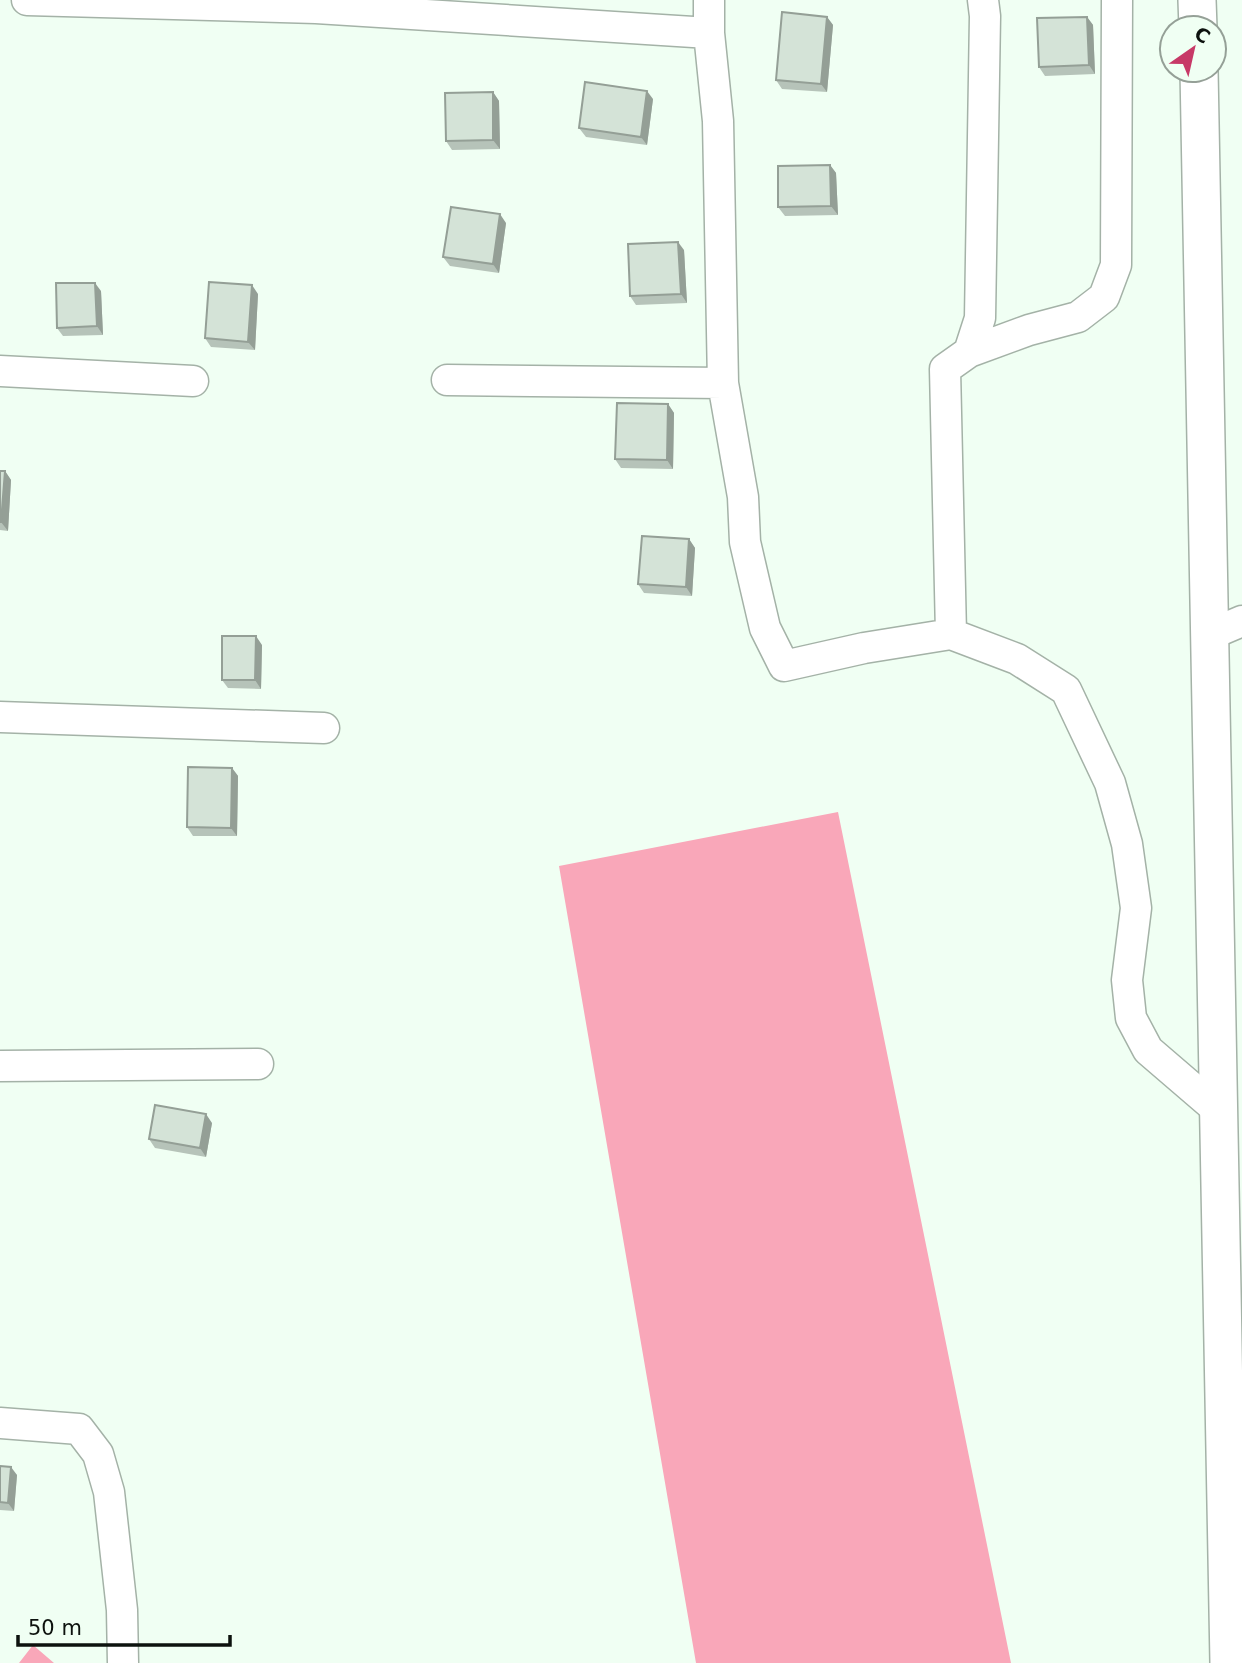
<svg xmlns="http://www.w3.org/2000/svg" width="1242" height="1663" viewBox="0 0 1242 1663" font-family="'DejaVu Sans',sans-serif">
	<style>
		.forest { fill: #f9a7b9 }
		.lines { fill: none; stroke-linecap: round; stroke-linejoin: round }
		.minor-casing { stroke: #a4b2a7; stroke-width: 33 }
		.tertiary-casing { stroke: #a4b2a7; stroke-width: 40 }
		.minor { stroke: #fff; stroke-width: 30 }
		.tertiary { stroke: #fff; stroke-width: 37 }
		.wall { fill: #b6c3b9 }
		.shaded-wall { fill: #949f96 }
		.building { fill: #d4e3d7; stroke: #949f96; stroke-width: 2 }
	</style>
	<rect width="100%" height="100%" fill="#f0fff3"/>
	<path class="forest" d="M 838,812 L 1011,1663 L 696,1663 L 559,866 Z
		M 33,1645 L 54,1663 L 19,1663 Z"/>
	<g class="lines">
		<defs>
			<path id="minor" d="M 27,0 L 316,8 L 709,33
				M 709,0 L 709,33 L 718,121 L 723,383 L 743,497 L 745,542 L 765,628 L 784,666 L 864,648 L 951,634 L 1017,659 L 1066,690 L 1110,783 L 1127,844 L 1136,908 L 1127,980 L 1131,1018 L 1148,1050 L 1219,1111
				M 969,352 L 1029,330 L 1078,317 L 1104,297 L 1116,265 L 1117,0
				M 0,371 L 193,381
				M 447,380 L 723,383
				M 951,634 L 945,369 L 969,352 L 980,318 L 985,16 L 983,0
				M 1209,635 L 1242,621
				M 0,717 L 324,728
				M 0,1066 L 258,1064
				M 0,1423 L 79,1429 L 98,1454 L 109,1492 L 122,1610 L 123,1663"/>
			<path id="tertiary" d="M 1197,0 L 1198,28
				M 1199,70 L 1229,1663"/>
		</defs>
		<use href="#minor" class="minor-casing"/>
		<use href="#tertiary" class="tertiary-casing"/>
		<use href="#minor" class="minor"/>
		<use href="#tertiary" class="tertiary"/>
	</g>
	<path class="wall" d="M 827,17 L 833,25 L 827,92 L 782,89 L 776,80 Z
		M 1087,17 L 1093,25 L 1095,74 L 1045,76 L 1039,67 Z
		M 493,92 L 499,101 L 500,149 L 452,150 L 446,141 Z
		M 653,99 L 647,145 L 586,137 L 579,128 Z
		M 830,165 L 836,173 L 838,215 L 785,216 L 778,207 Z
		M 506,223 L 499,273 L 450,266 L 443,257 Z
		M 684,250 L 687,303 L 636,305 L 630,296 Z
		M 101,291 L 103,335 L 63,336 L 57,328 Z
		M 258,294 L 255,350 L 211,347 L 205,338 Z
		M 668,404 L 674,413 L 673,469 L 621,468 L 615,459 Z
		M 0,471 L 5,471 L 11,480 L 8,531 L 0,530 Z
		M 689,539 L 695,548 L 692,596 L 644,593 L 638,584 Z
		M 262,645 L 261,689 L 228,688 L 222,680 Z
		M 232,768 L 238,776 L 237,836 L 193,836 L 187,827 Z
		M 212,1123 L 206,1157 L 155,1148 L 149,1139 Z
		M 0,1466 L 17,1475 L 14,1511 L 0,1510 Z"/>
	<path class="shaded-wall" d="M 827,17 L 833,25 L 827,92 L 821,84 Z
		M 1087,17 L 1093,25 L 1095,74 L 1089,65 Z
		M 647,91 L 653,99 L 647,145 L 641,137 Z
		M 493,92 L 499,101 L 500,149 L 493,140 Z
		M 830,165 L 836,173 L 838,215 L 831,206 Z
		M 500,214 L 506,223 L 499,273 L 493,264 Z
		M 678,242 L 684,250 L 687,303 L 681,294 Z
		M 95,283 L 101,291 L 103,335 L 97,326 Z
		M 252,285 L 258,294 L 255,350 L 248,342 Z
		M 668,404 L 674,413 L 673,469 L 667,460 Z
		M 5,471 L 11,480 L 8,531 L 1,522 Z
		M 689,539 L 695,548 L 692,596 L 686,587 Z
		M 256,636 L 262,645 L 261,689 L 255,680 Z
		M 232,768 L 238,776 L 237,836 L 231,828 Z
		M 206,1114 L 212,1123 L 206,1157 L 200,1148 Z
		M 11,1467 L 17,1475 L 14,1511 L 8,1503 Z"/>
	<path class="building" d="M 782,12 L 827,17 L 821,84 L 776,80 Z
		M 1087,17 L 1089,65 L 1039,67 L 1037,18 Z
		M 585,82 L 647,91 L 641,137 L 579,128 Z
		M 493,92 L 493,140 L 446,141 L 445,93 Z
		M 830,165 L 831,206 L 778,207 L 778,166 Z
		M 451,207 L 500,214 L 493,264 L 443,257 Z
		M 678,242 L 681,294 L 630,296 L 628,244 Z
		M 209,282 L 252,285 L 248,342 L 205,338 Z
		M 56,283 L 95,283 L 97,326 L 57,328 Z
		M 617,403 L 668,404 L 667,460 L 615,459 Z
		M 0,471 L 5,471 L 1,522 L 0,522 Z
		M 642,536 L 689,539 L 686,587 L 638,584 Z
		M 222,636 L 256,636 L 255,680 L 222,680 Z
		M 188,767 L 232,768 L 231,828 L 187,827 Z
		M 155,1105 L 206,1114 L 200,1148 L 149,1139 Z
		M 0,1466 L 11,1467 L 8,1503 L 0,1502 Z"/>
	<g transform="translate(1193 49) rotate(34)"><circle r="33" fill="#f0fff3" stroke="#95a097" stroke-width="2"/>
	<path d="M0-5L12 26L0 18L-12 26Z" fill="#c73967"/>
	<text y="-10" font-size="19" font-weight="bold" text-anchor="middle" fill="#0d120e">С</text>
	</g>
	<path d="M18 1635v10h212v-10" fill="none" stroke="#0d120e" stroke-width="3.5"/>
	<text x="28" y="1635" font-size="21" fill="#0d120e" stroke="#f0fff3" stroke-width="5" paint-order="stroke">50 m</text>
</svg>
